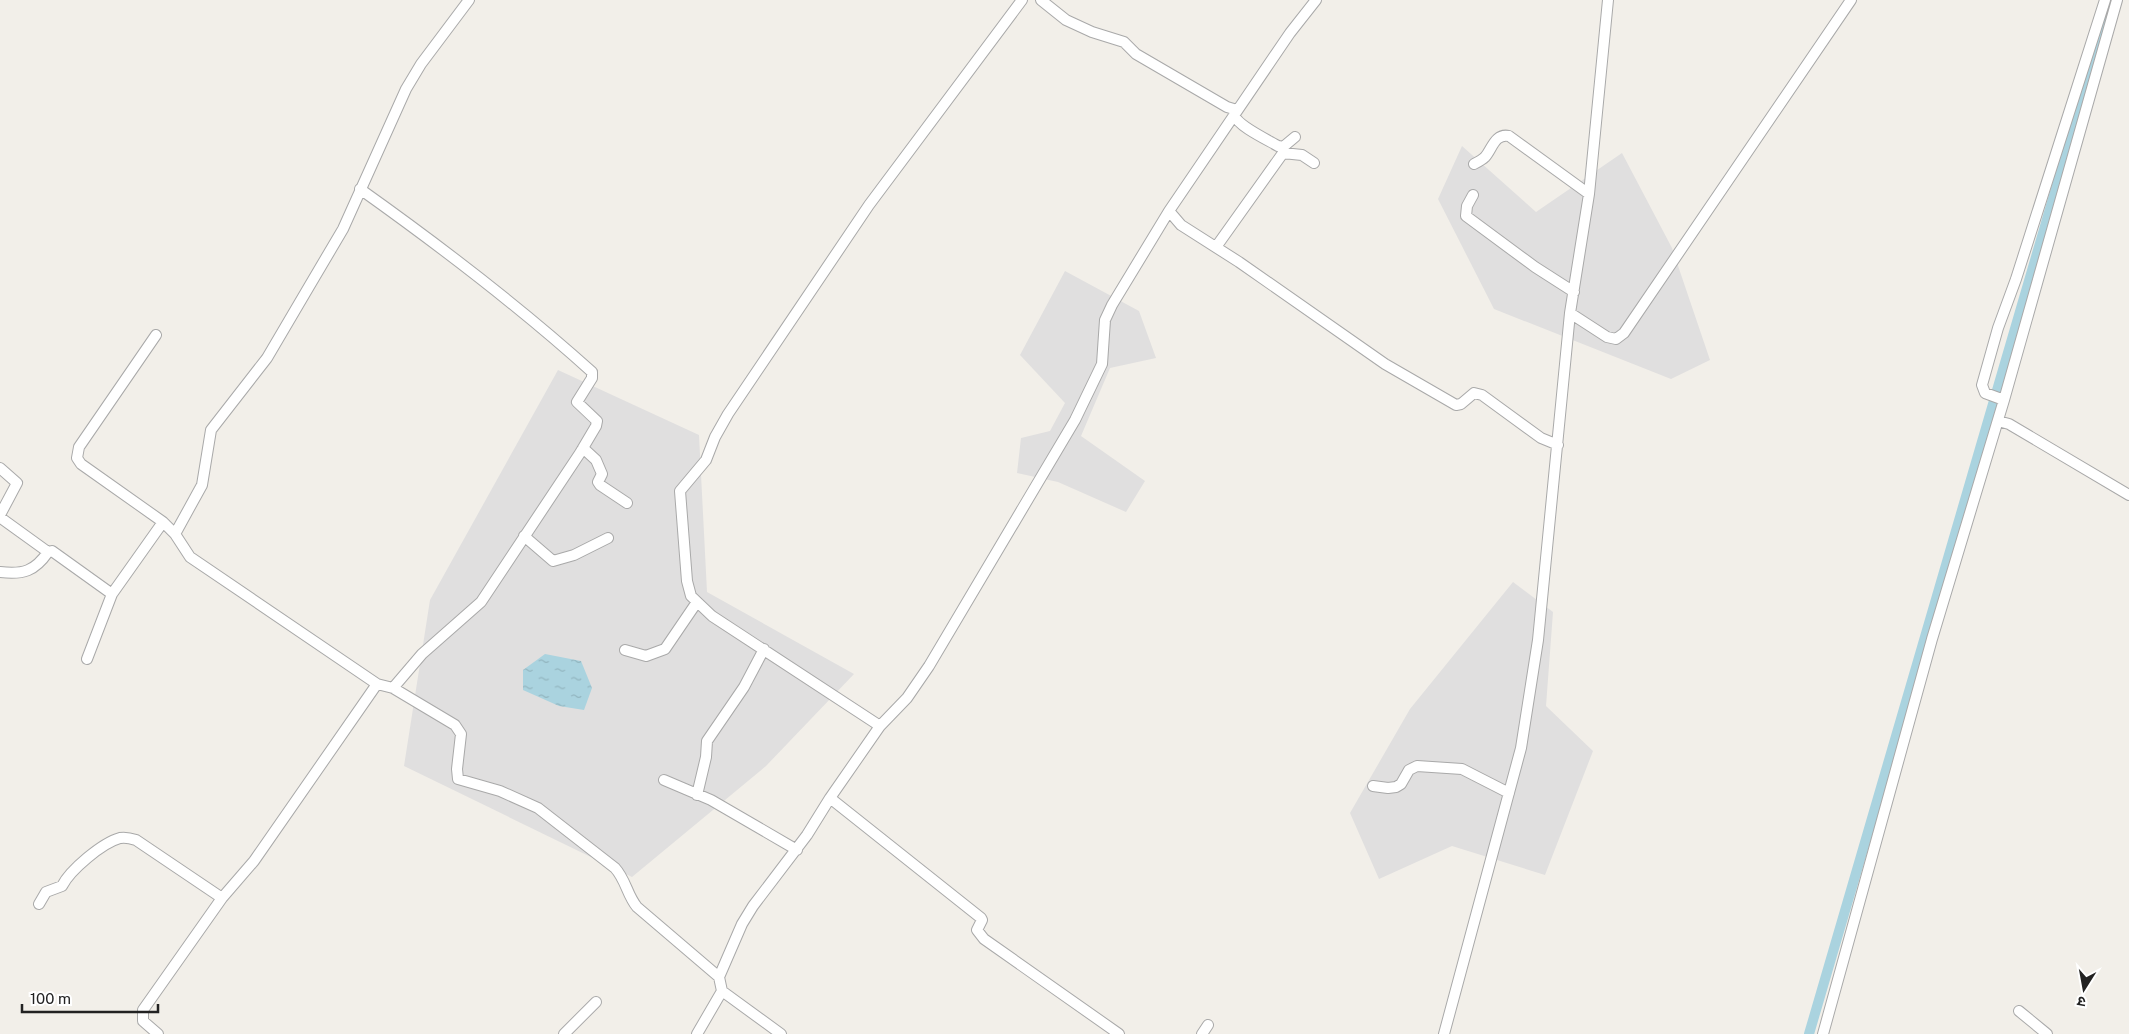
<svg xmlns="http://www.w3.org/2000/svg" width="2129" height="1034" viewBox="0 0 2129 1034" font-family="'Public Sans','Noto Sans Devanagari',sans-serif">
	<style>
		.residential { fill: #e0dfdf }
		.water { fill: url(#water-ripples) }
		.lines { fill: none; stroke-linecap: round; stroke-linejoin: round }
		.canal { stroke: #aad3df; stroke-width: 10 }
		.minor-casing { stroke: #a9a9a9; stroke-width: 12 }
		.minor { stroke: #fff; stroke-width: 10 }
	</style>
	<defs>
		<pattern id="water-ripples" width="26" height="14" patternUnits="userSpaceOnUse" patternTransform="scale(1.25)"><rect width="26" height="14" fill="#aad3df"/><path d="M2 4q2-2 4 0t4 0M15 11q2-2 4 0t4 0" fill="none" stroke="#92b5bf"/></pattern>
	</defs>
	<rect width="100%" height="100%" fill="#f2efe9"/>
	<path class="residential" d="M 1462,146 L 1536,212 L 1622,153 L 1672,248 L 1710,360 L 1671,379 L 1494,309 L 1438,199 Z
		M 1065,271 L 1139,311 L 1156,358 L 1110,368 L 1081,436 L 1145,481 L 1126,512 L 1058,482 L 1017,473 L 1021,438 L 1050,431 L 1065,403 L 1020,355 Z
		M 558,370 L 699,435 L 707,592 L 854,674 L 766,766 L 632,877 L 404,766 L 430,600 Z
		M 1513,582 L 1553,612 L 1546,706 L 1593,751 L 1545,875 L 1452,846 L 1379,879 L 1350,813 L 1410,709 Z"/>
	<path class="water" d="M 545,654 L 581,661 L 592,688 L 584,710 L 559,706 L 523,690 L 523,670 Z"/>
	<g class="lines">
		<path class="canal" d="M 1809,1034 L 2111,0"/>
		<defs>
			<path id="minor" d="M 1041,0 L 1066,20 L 1092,32 L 1124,42 L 1136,54 L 1227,107 L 1237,110
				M 1316,0 L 1290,33 L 1169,211 L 1181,225 L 1239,262 L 1385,364 L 1456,405 L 1461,404 L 1474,393 L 1482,395 L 1541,438 L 1558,445
				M 1235,116 C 1238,126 1268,140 1278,146 L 1283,147 L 1295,137
				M 1474,164 C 1478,162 1482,160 1485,157 C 1492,149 1495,133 1509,136 L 1589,194
				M 360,189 C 440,246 519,306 592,372 L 592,378 L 577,402 L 597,421 L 596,426 L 580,453 L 481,602 L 422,654 L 393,688
				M 1473,195 L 1467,206 L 1466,216 L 1535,267 L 1574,292
				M 1216,247 L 1283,153 L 1302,155 L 1314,163
				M 1570,313 L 1607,337 L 1616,339 L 1624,333 L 1851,0
				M 156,335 L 79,447 L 77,458 L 81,464 L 163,522 L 175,534
				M 2004,400 L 1985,393 L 1982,385 L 1998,328 L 2016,279 L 2105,0
				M 1998,421 L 2009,424 L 2129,495
				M 583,448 L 596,460 L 602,474 L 598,482 L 600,485 L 627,503
				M 0,468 L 17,483 L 0,515 L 1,518 L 48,552
				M 524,536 L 553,561 L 574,555 L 608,538
				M 0,572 C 23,575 35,571 48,552 L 52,551 L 112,594
				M 625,650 L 646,656 L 665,649 L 697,602
				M 87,659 L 112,594 L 163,522
				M 377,684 L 393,688 L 455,725 L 461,734 L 457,769 L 458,779 L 500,791 L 538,808 L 615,868 C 626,880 627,895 637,907 L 719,977
				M 880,726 L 712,616 L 691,596 L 687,581 L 680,491 L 706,460 L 715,437 L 728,414 L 869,205 L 1022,0
				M 664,780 L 711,800 L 797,850
				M 1373,786 L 1388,788 L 1396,787 L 1401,784 L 1409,770 L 1417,766 L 1462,769 L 1509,793
				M 697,795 L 706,757 L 707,741 L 744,687 L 764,649
				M 830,798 L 981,918 L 982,920 L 977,930 L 984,939 L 1119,1034
				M 39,904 L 46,892 L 62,886 C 70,870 102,843 120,838 C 125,837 130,838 136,840 L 222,898
				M 722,991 L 781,1034
				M 2019,1011 L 2047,1034
				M 158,1034 L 143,1021 L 143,1010 L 222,898 L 254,861 L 377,684 L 190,557 L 175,534 L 202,485 L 211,430 L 267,358 L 307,290 L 343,229 L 406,89 L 421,64 L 469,0
				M 564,1034 L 596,1002
				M 697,1034 L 722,991 L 719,977 L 742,924 L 753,906 L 807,835 L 830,798 L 880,726 L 907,698 L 929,666 L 1075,420 L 1102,364 L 1105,320 L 1112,305 L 1169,211
				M 1202,1034 L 1208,1025
				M 1444,1034 L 1521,748 L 1538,640 L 1570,313 L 1589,194 L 1608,0
				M 1823,1034 L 1932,639 L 2004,400 L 2117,0"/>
		</defs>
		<use href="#minor" class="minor-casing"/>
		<use href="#minor" class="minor"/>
	</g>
	<g transform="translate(2084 989) rotate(191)" stroke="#ffffff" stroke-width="4" paint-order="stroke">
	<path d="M0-4L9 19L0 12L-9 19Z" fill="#222222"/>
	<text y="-8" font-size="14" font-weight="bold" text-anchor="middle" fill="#222222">उ</text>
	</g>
	<path d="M22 1004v8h136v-8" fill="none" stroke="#222222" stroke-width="2.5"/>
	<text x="30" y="1004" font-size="15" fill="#222222" stroke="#ffffff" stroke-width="4" paint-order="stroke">100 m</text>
</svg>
